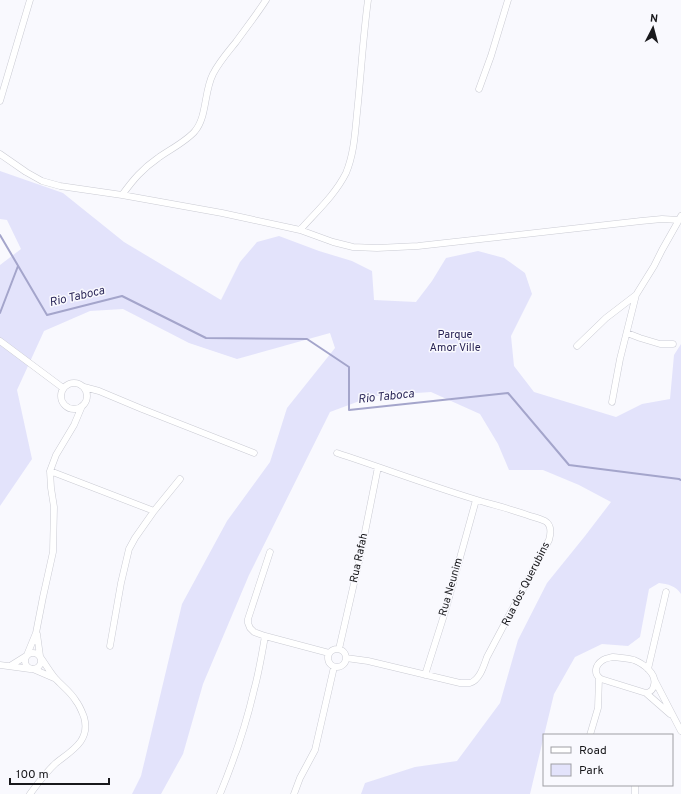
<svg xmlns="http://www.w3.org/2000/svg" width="681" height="794" viewBox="0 0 681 794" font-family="Overpass,sans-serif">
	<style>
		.green { fill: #e3e3fb }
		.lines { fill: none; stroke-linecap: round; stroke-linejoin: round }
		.stream { stroke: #a4a5cb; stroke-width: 2 }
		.minor-casing { stroke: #cacbd3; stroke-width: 7 }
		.minor { stroke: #fff; stroke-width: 6 }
		.labels { text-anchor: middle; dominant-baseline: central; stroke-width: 3; stroke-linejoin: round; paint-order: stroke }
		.park-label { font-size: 11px; fill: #272253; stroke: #f9f9fe }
		.street-label { font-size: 11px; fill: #19191c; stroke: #f9f9fe }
		.water-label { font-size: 12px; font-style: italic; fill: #2c2859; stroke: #f9f9fe }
	</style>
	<rect width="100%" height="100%" fill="#f9f9fe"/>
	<path class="green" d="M 0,171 L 63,193 L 124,242 L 221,300 L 240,262 L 257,242 L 279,236 L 319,251 L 352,261 L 372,271 L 374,300 L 416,302 L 432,281 L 446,258 L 478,251 L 504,258 L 525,273 L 532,294 L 511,336 L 514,366 L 534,392 L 616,417 L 642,404 L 670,399 L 674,355 L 681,344 L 681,594 C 676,586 668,584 659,583 L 649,589 L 640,637 L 628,646 L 602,644 L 575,657 L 554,694 L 530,794 L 361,794 L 365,783 L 415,767 L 457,761 L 500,703 L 518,640 L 547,583 L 585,536 L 611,502 L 579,485 L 543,470 L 509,470 L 498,444 L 480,414 L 431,392 L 373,396 L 330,412 L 249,575 L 203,684 L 183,754 L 161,794 L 132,794 L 141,776 L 182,604 L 227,521 L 270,462 L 287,408 L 335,348 L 330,333 L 237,359 L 189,343 L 123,309 L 90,311 L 44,331 L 17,390 L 32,459 L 0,506 L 0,265 L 21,249 L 7,220 L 0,219 Z"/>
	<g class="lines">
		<path class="stream" d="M 0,235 L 47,315 L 122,296 L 206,338 L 307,339 L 349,367 L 349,410 L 508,393 L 569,465 L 679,479 L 681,480
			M 0,313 L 18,266"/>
		<defs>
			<path id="minor" d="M 479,89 L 491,56 L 508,0
				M 0,101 L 30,0
				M 0,154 L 26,172 L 42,181 L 60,186 L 122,195 L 222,213 L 300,230 L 333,242 L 353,247 L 377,248 L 418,246 L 641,221 L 662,219 L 679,220 L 681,216
				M 122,195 C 133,180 142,169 158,158 C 169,150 187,141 195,131 C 207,117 204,91 213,74 C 219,62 228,52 236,42 C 246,28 257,14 266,0
				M 300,230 C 316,212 335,195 346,173 C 354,154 355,133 357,113 C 361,75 363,37 368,0
				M 627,333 L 640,338 L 660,344 L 673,344
				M 0,341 L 63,388
				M 577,346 L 606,318 L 636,295 L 654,266 L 662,250 L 679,220
				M61 396a13 13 0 1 1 26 0a13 13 0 1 1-26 0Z
				M 84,387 L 99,391 L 142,409 L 254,453
				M 612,402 L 620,359 L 636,295
				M 337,453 C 383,468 428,485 474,499 C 493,505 512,509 530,516 C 535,517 540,519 545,521 C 552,525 551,533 549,540 L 487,657 C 484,665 480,680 470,683 C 467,683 463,683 460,683 L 368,661 L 346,658
				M 50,471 L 154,511
				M 270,552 L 248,619 L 248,623 L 250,628 L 254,632 L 265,636 L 329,653
				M 37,634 L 40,656
				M 110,646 L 121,583 L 129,549 L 135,538 L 154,511 L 180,479
				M328 658a9 9 0 1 1 18 0a9 9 0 1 1-18 0Z
				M 339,649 L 360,557 L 378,467
				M25 661a8 8 0 1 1 16 0a8 8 0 1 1-16 0Z
				M 27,655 L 36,633 L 43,597 L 53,552 L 54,507 L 51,488 L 50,471 L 56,455 L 74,425 L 82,406
				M 613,657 C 620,658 627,658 634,660 C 644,664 657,674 654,685 C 653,690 651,692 646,693 L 601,679 C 593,674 595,665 603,660 C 606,658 609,658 613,657 Z
				M 0,665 L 30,669
				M 10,666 L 26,656
				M 33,669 L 54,678
				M 648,669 L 666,592
				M 425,675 L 445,612 L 476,500
				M 655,681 L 681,731
				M 646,693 L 670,714
				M 590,735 L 598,708 L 599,678
				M 635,785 L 635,794
				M 30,794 C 38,783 46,772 56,763 C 71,751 91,741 84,717 C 82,712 80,706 76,701 C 71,692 62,686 55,678 C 50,672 46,665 41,658
				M 220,794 C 234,760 246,725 254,690 C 259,672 262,654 265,636
				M 294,794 L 300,778 L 315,750 L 334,667"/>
		</defs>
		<use href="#minor" class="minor-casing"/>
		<use href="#minor" class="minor"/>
	</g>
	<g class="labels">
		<g class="park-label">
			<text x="455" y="335">Parque<tspan x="455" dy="13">Amor Ville</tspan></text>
		</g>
		<g class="street-label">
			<text transform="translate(359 558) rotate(-78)">Rua Rafah</text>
			<text transform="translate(526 584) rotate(-63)">Rua dos Querubins</text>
			<text transform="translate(451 587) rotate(-74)">Rua Neunim</text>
		</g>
		<g class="water-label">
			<text transform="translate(77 297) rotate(-13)">Rio Taboca</text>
			<text transform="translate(386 397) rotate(-6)">Rio Taboca</text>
		</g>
	</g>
	<rect x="543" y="734" width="130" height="52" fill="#f9f9fe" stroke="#9f9fa4"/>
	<rect x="551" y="747" width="20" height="6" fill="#ffffff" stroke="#9f9fa4"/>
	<text x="579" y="754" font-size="12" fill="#19191c">Road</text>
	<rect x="551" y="764" width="20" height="12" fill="#e3e3fb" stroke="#9f9fa4"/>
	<text x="579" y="774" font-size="12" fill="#19191c">Park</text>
	<g transform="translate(653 28) rotate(6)" stroke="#f9f9fe" stroke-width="3" paint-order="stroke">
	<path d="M0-3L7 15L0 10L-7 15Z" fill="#19191c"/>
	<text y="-6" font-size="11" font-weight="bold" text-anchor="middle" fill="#19191c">N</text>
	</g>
	<path d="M10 778v6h99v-6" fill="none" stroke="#19191c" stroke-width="2"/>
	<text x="16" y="778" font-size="12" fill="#19191c" stroke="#f9f9fe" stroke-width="3" paint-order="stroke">100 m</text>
</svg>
